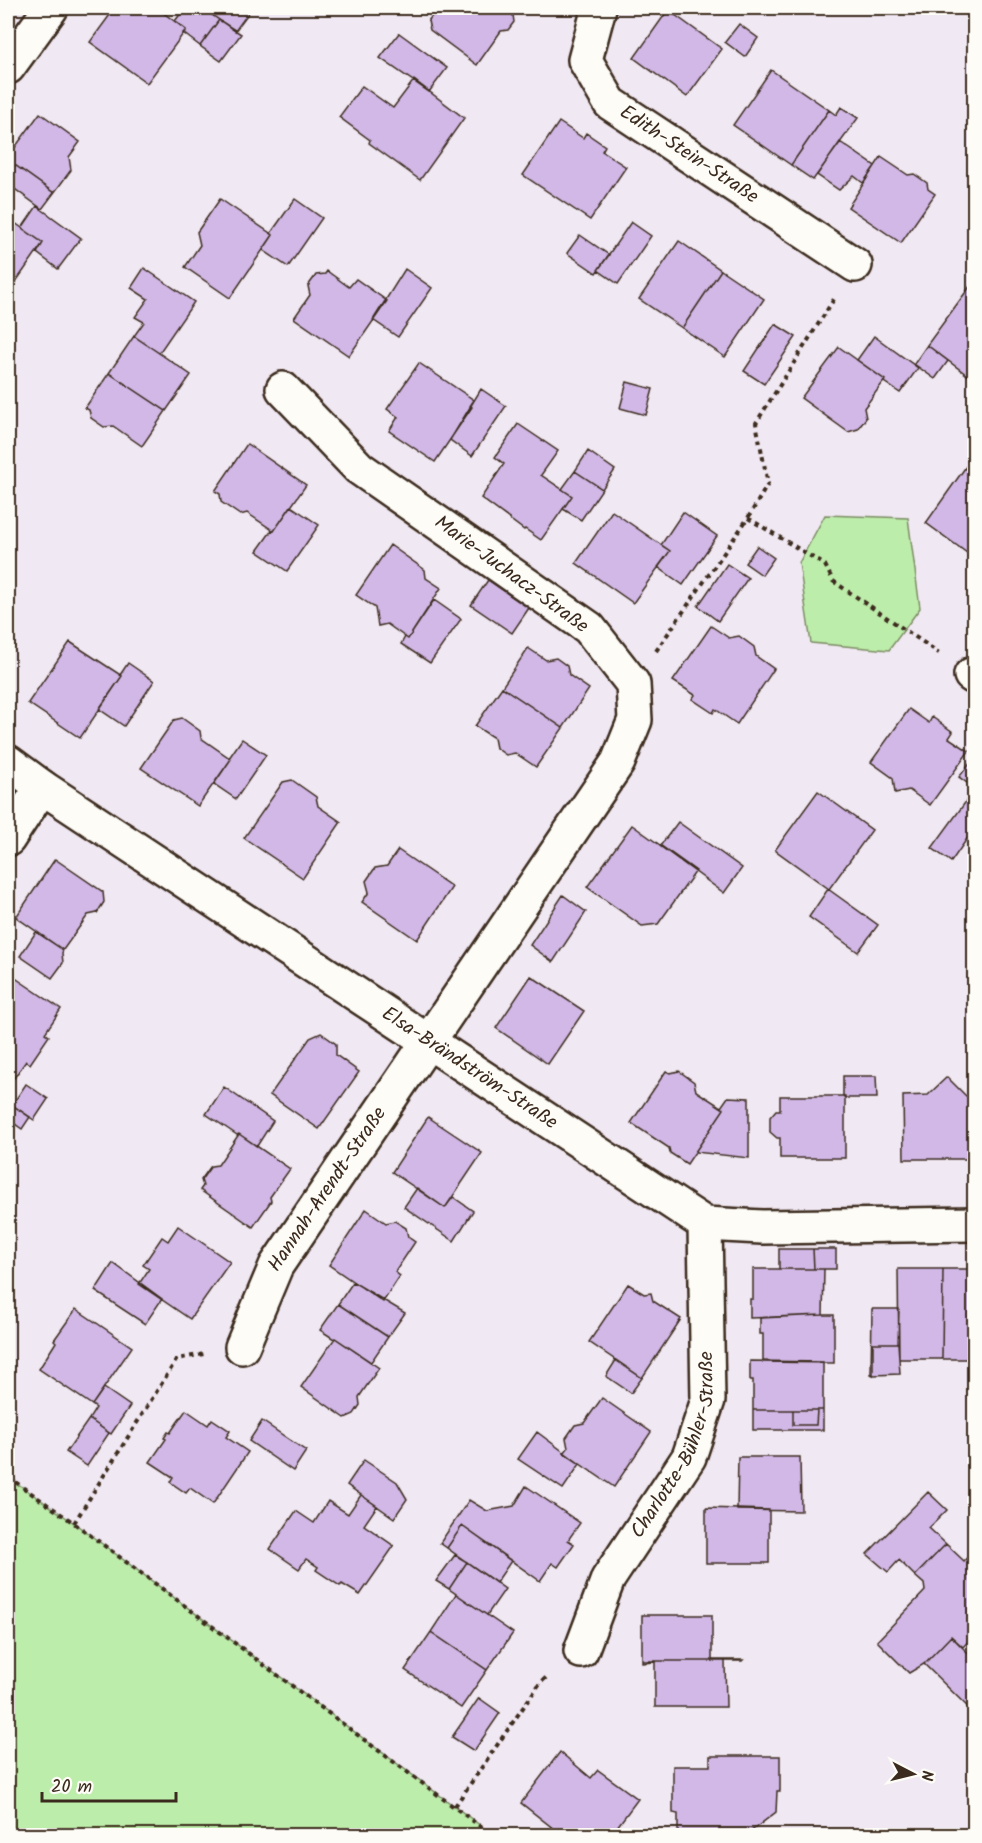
<svg xmlns="http://www.w3.org/2000/svg" width="982" height="1843" viewBox="0 0 982 1843" font-family="Kalam,sans-serif">
	<style>
		.green { fill: #bdedab; stroke: #7c8c64; stroke-width: 1.5 }
		.building { fill: #d1b8e7; stroke: #3b2a1e; stroke-width: 1.5 }
		.lines { fill: none; stroke-linecap: round; stroke-linejoin: round }
		.minor-casing { stroke: #3b2a1e; stroke-width: 38 }
		.path { stroke: #3b2a1e; stroke-width: 4; stroke-dasharray: 4.5 4.5; stroke-linecap: butt }
		.minor { stroke: #fdfcf7; stroke-width: 33 }
		.labels { text-anchor: middle; dominant-baseline: central; stroke-width: 4.5; stroke-linejoin: round; paint-order: stroke }
		.street-label { font-size: 20px; fill: #3b2a1e; stroke: #fdfcf7 }
	</style>
	<rect width="100%" height="100%" fill="#f0e8f2"/>
	<filter id="ink" filterUnits="userSpaceOnUse"><feTurbulence type="fractalNoise" baseFrequency=".0167" numOctaves="2"/><feDisplacementMap in="SourceGraphic" scale="12" xChannelSelector="R" yChannelSelector="G"/><feConvolveMatrix kernelMatrix="1 2 1 2 8 2 1 2 1" color-interpolation-filters="sRGB"/></filter>
	<g filter="url(#ink)">
		<path class="green" d="M 825,515 L 908,518 L 920,608 L 889,650 L 811,643 L 799,563 Z
			M 8,1477 L 74,1523 L 493,1835 L 8,1835 Z"/>
		<path class="building" d="M 115,8 L 157,8 L 186,30 L 147,83 L 90,42 Z
			M 185,8 L 202,8 L 219,20 L 200,46 L 183,33 L 186,30 L 175,21 Z
			M 202,8 L 252,8 L 235,31 Z
			M 438,8 L 519,8 L 513,15 L 514,22 L 508,30 L 501,31 L 477,65 L 430,30 L 428,21 Z
			M 668,10 L 722,49 L 687,97 L 634,58 Z
			M 219,20 L 241,34 L 221,61 L 200,46 Z
			M 739,24 L 758,38 L 745,57 L 725,42 Z
			M 399,33 L 447,68 L 429,92 L 380,58 Z
			M 771,70 L 829,110 L 791,165 L 733,125 Z
			M 414,80 L 464,118 L 420,180 L 369,143 L 370,140 L 339,117 L 362,86 L 393,108 Z
			M 841,107 L 858,118 L 813,180 L 791,165 L 829,110 L 836,115 Z
			M 40,113 L 80,142 L 69,157 L 71,170 L 54,193 L 8,160 L 8,157 Z
			M 559,122 L 583,138 L 586,133 L 605,146 L 602,151 L 626,167 L 590,220 L 523,175 Z
			M 840,142 L 875,166 L 863,183 L 854,176 L 839,190 L 817,175 Z
			M 881,157 L 908,175 L 914,174 L 927,183 L 928,189 L 935,194 L 901,243 L 848,207 Z
			M 8,160 L 54,193 L 42,209 L 8,184 Z
			M 220,199 L 273,235 L 230,298 L 185,267 L 200,245 L 197,232 Z
			M 295,199 L 322,218 L 288,267 L 263,250 L 273,235 L 271,233 Z
			M 37,206 L 81,238 L 58,269 L 37,253 L 43,243 L 22,228 Z
			M 8,218 L 43,243 L 8,293 Z
			M 631,222 L 651,236 L 618,284 L 598,270 Z
			M 580,235 L 609,255 L 596,273 L 567,253 Z
			M 679,241 L 721,270 L 682,328 L 639,299 Z
			M 144,268 L 194,302 L 159,353 L 134,336 L 144,322 L 135,317 L 148,299 L 131,288 Z
			M 405,269 L 432,288 L 398,337 L 373,320 Z
			M 721,270 L 764,299 L 725,357 L 682,328 Z
			M 327,271 L 349,287 L 356,279 L 387,301 L 349,356 L 294,318 L 310,295 L 308,286 L 316,275 L 325,274 Z
			M 971,285 L 974,288 L 974,380 L 927,345 Z
			M 775,324 L 796,337 L 764,384 L 744,371 Z
			M 134,336 L 191,375 L 166,411 L 109,373 Z
			M 874,336 L 918,368 L 900,393 L 884,382 L 885,380 L 857,360 Z
			M 927,345 L 948,361 L 935,379 L 914,364 Z
			M 839,347 L 885,380 L 864,408 L 866,418 L 858,429 L 848,432 L 801,398 Z
			M 419,363 L 474,400 L 470,406 L 472,407 L 435,462 L 389,431 L 398,417 L 387,409 Z
			M 109,373 L 166,411 L 142,446 L 113,426 L 104,427 L 91,418 L 89,410 L 85,408 Z
			M 627,382 L 653,389 L 646,415 L 620,408 Z
			M 481,389 L 506,406 L 472,456 L 450,440 Z
			M 518,424 L 558,451 L 541,475 L 572,496 L 541,540 L 525,529 L 524,530 L 481,498 L 504,464 L 495,457 Z
			M 247,444 L 306,485 L 274,531 L 247,513 L 240,515 L 221,502 L 220,494 L 215,491 Z
			M 588,451 L 615,470 L 602,489 L 575,471 Z
			M 972,458 L 974,460 L 974,558 L 926,523 Z
			M 575,471 L 602,489 L 581,520 L 563,509 L 572,496 L 562,489 Z
			M 291,506 L 319,525 L 287,571 L 257,551 L 272,530 L 274,531 Z
			M 612,511 L 670,551 L 633,603 L 576,563 Z
			M 683,512 L 717,536 L 683,585 L 658,567 L 670,551 L 661,545 Z
			M 390,545 L 425,570 L 426,578 L 441,588 L 408,639 L 387,624 L 378,626 L 375,608 L 356,595 Z
			M 757,546 L 774,558 L 762,575 L 745,563 Z
			M 727,564 L 748,578 L 718,621 L 698,606 Z
			M 488,580 L 529,608 L 512,633 L 471,605 Z
			M 434,600 L 461,619 L 430,663 L 401,644 L 405,637 L 408,639 Z
			M 711,626 L 729,638 L 739,636 L 754,647 L 756,656 L 774,669 L 737,724 L 715,709 L 713,713 L 692,699 L 695,695 L 673,681 Z
			M 70,642 L 122,676 L 80,738 L 28,703 Z
			M 528,648 L 546,660 L 556,658 L 567,666 L 569,675 L 589,689 L 563,728 L 502,687 Z
			M 128,663 L 154,681 L 124,726 L 99,709 L 122,676 L 120,675 Z
			M 502,687 L 563,728 L 536,767 L 515,753 L 506,755 L 496,748 L 494,738 L 475,726 Z
			M 909,709 L 929,723 L 932,717 L 953,732 L 949,738 L 969,751 L 930,805 L 909,790 L 895,793 L 893,778 L 871,762 Z
			M 182,718 L 200,731 L 201,738 L 231,759 L 198,806 L 141,768 L 174,720 Z
			M 242,739 L 266,755 L 236,799 L 214,784 L 231,759 L 229,758 Z
			M 972,761 L 974,763 L 974,788 L 959,777 Z
			M 292,780 L 316,797 L 318,806 L 341,822 L 303,878 L 244,838 L 283,782 Z
			M 818,791 L 872,830 L 829,889 L 775,850 Z
			M 967,800 L 974,805 L 974,825 L 969,832 L 971,833 L 951,862 L 932,848 Z
			M 678,822 L 742,868 L 724,893 L 660,846 Z
			M 632,825 L 696,871 L 658,924 L 642,926 L 587,887 Z
			M 398,850 L 452,887 L 417,940 L 362,902 L 369,892 L 366,881 L 375,868 L 387,866 Z
			M 55,859 L 103,892 L 104,902 L 97,913 L 88,915 L 63,950 L 16,917 Z
			M 828,889 L 878,925 L 858,952 L 809,917 Z
			M 563,895 L 586,912 L 553,962 L 530,945 Z
			M 36,932 L 63,950 L 62,953 L 63,963 L 52,978 L 20,956 Z
			M 8,973 L 61,1009 L 45,1033 L 49,1036 L 30,1064 L 26,1061 L 14,1078 L 8,1074 Z
			M 531,976 L 584,1011 L 548,1064 L 496,1028 Z
			M 321,1033 L 336,1044 L 336,1055 L 359,1072 L 319,1129 L 270,1095 L 310,1038 Z
			M 666,1071 L 670,1073 L 679,1071 L 694,1082 L 696,1091 L 724,1109 L 687,1164 L 670,1153 L 669,1148 L 631,1123 Z
			M 843,1076 L 876,1076 L 877,1098 L 845,1098 L 843,1096 Z
			M 947,1077 L 966,1096 L 974,1095 L 974,1159 L 904,1159 L 903,1096 L 928,1095 Z
			M 26,1084 L 48,1099 L 34,1120 L 12,1105 Z
			M 224,1087 L 273,1121 L 257,1146 L 239,1134 L 237,1135 L 206,1114 Z
			M 780,1096 L 845,1096 L 845,1158 L 780,1158 L 780,1138 L 777,1138 L 770,1132 L 770,1117 L 776,1110 L 780,1110 Z
			M 728,1097 L 749,1098 L 749,1158 L 695,1152 L 724,1109 L 721,1107 Z
			M 8,1102 L 30,1117 L 22,1129 L 8,1119 Z
			M 428,1117 L 482,1153 L 445,1208 L 392,1172 Z
			M 239,1134 L 290,1169 L 270,1197 L 271,1201 L 253,1227 L 200,1190 L 203,1186 L 201,1180 L 211,1166 L 218,1165 Z
			M 417,1188 L 445,1208 L 453,1197 L 473,1211 L 454,1241 L 404,1207 Z
			M 366,1209 L 386,1223 L 395,1221 L 406,1228 L 408,1237 L 415,1242 L 395,1272 L 400,1276 L 383,1302 L 329,1265 Z
			M 178,1226 L 230,1262 L 190,1319 L 139,1284 L 149,1269 L 143,1265 L 162,1237 L 168,1241 Z
			M 779,1249 L 813,1249 L 814,1269 L 779,1269 Z
			M 813,1249 L 836,1249 L 836,1269 L 814,1269 Z
			M 113,1263 L 162,1299 L 145,1324 L 95,1291 Z
			M 753,1269 L 824,1269 L 823,1315 L 750,1318 L 750,1299 L 753,1299 Z
			M 898,1269 L 943,1269 L 942,1359 L 899,1359 Z
			M 943,1269 L 974,1269 L 974,1359 L 942,1359 Z
			M 353,1282 L 405,1313 L 388,1337 L 338,1304 Z
			M 628,1284 L 644,1294 L 651,1293 L 653,1301 L 681,1319 L 642,1378 L 589,1342 Z
			M 338,1304 L 388,1337 L 371,1362 L 335,1338 L 334,1339 L 320,1330 Z
			M 76,1309 L 132,1347 L 92,1405 L 39,1369 L 56,1342 L 54,1340 Z
			M 872,1309 L 899,1309 L 898,1343 L 873,1343 L 873,1375 L 871,1374 Z
			M 823,1315 L 834,1315 L 834,1363 L 763,1362 L 763,1334 L 760,1334 L 760,1318 Z
			M 335,1338 L 379,1368 L 359,1397 L 360,1405 L 354,1414 L 345,1418 L 301,1387 Z
			M 873,1343 L 898,1343 L 900,1374 L 873,1375 Z
			M 616,1360 L 642,1378 L 631,1393 L 606,1376 Z
			M 750,1361 L 823,1362 L 823,1410 L 753,1410 L 753,1380 L 750,1380 Z
			M 104,1388 L 130,1406 L 111,1434 L 89,1419 L 96,1408 L 92,1405 Z
			M 602,1398 L 651,1432 L 614,1487 L 564,1453 L 568,1448 L 566,1438 L 575,1425 L 584,1423 Z
			M 186,1410 L 208,1425 L 212,1419 L 230,1431 L 226,1437 L 248,1452 L 213,1504 L 190,1488 L 186,1493 L 170,1482 L 173,1477 L 150,1462 L 166,1439 L 164,1438 L 168,1432 L 170,1433 Z
			M 753,1410 L 793,1410 L 793,1425 L 816,1425 L 817,1410 L 823,1410 L 823,1430 L 753,1430 Z
			M 793,1410 L 817,1410 L 816,1425 L 793,1425 Z
			M 89,1419 L 109,1433 L 87,1466 L 66,1452 Z
			M 262,1421 L 306,1451 L 293,1471 L 249,1441 Z
			M 537,1432 L 580,1464 L 563,1489 L 518,1459 Z
			M 738,1457 L 800,1457 L 801,1511 L 737,1510 Z
			M 364,1460 L 397,1482 L 407,1499 L 394,1518 L 347,1485 Z
			M 526,1486 L 580,1523 L 568,1540 L 574,1544 L 558,1567 L 552,1563 L 540,1581 L 462,1526 L 447,1548 L 440,1543 L 469,1500 L 487,1511 L 514,1506 Z
			M 928,1492 L 947,1510 L 929,1528 L 946,1544 L 915,1576 L 899,1560 L 888,1572 L 867,1554 Z
			M 361,1495 L 377,1506 L 364,1525 L 394,1546 L 360,1595 L 342,1584 L 340,1586 L 316,1570 L 318,1567 L 306,1559 L 299,1569 L 270,1549 L 296,1511 L 314,1523 L 328,1501 L 348,1514 Z
			M 706,1508 L 769,1510 L 769,1563 L 706,1563 Z
			M 462,1526 L 511,1561 L 496,1583 L 447,1548 Z
			M 946,1544 L 964,1561 L 974,1550 L 974,1635 L 963,1647 L 951,1636 L 924,1664 L 909,1673 L 877,1641 L 925,1591 L 924,1584 L 915,1576 Z
			M 455,1555 L 467,1562 L 449,1589 L 436,1581 Z
			M 467,1562 L 505,1589 L 487,1615 L 449,1589 Z
			M 456,1594 L 513,1633 L 487,1670 L 431,1632 Z
			M 642,1615 L 712,1615 L 712,1660 L 743,1660 L 742,1661 L 642,1661 Z
			M 431,1632 L 487,1670 L 461,1708 L 405,1670 Z
			M 951,1636 L 974,1659 L 974,1713 L 924,1664 Z
			M 642,1661 L 725,1661 L 726,1707 L 655,1707 L 655,1662 L 642,1663 Z
			M 479,1698 L 500,1713 L 474,1751 L 452,1737 Z
			M 560,1752 L 591,1778 L 598,1770 L 638,1799 L 617,1827 L 623,1833 L 621,1836 L 563,1836 L 521,1803 Z
			M 710,1756 L 780,1756 L 780,1791 L 777,1791 L 776,1812 L 745,1836 L 678,1836 L 678,1814 L 673,1813 L 673,1766 L 710,1766 Z"/>
		<g class="lines">
			<defs>
				<g id="minor">
					<path id="s1" d="M 599,8 L 585,60 L 610,103 L 855,265"/>
					<path d="M 8,67 L 51,8"/>
					<path d="M 971,675 L 974,677"/>
					<path id="s2" d="M 8,762 L 42,787 L 705,1224 L 762,1227 L 974,1224"/>
					<path d="M 8,839 L 42,787"/>
					<path id="s3" d="M 242,1347 L 276,1266 L 618,762 L 635,720 L 633,684 L 589,628 L 359,468 L 283,389"/>
					<path id="s4" d="M 581,1651 L 608,1579 L 689,1457 L 708,1400 L 705,1224"/>
				</g>
			</defs>
			<use href="#minor" class="minor-casing"/>
			<path class="path" d="M 748,518 L 825,565 L 833,581 L 939,653
				M 656,651 L 748,518 L 768,484 L 756,423 L 834,299
				M 8,1477 L 74,1523 L 493,1836
				M 74,1523 L 177,1359 L 204,1354
				M 455,1806 L 540,1683 L 549,1675"/>
			<use href="#minor" class="minor"/>
		</g>
	</g>
	<g class="labels">
		<g class="street-label">
			<text stroke="none"><textPath href="#s1" startOffset="198">Edith-Stein-Straße</textPath></text>
			<text transform="translate(511 575) rotate(36)">Marie-Juchacz-Straße</text>
			<text stroke="none"><textPath href="#s2" startOffset="554">Elsa-Brändström-Straße</textPath></text>
			<text stroke="none"><textPath href="#s3" startOffset="180">Hannah-Arendt-Straße</textPath></text>
			<text stroke="none"><textPath href="#s4" startOffset="230">Charlotte-Bühler-Straße</textPath></text>
		</g>
	</g>
	<rect width="982" height="1843" fill="none" stroke="#fdfcf7" stroke-width="30"/>
	<rect x="15" y="15" width="952" height="1813" fill="none" stroke="#3b2a1e" stroke-width="2" filter="url(#ink)"/>
	<g transform="translate(913 1774) rotate(97)" stroke="#fdfcf7" stroke-width="4.5" paint-order="stroke">
	<path d="M0-4.5L10 22L0 15L-10 22Z" fill="#3b2a1e"/>
	<text y="-9" font-size="16" font-weight="bold" text-anchor="middle" fill="#3b2a1e">N</text>
	</g>
	<path d="M42 1792v9h134v-9" fill="none" stroke="#3b2a1e" stroke-width="3"/>
	<text x="51" y="1792" font-size="18" fill="#3b2a1e" stroke="#fdfcf7" stroke-width="4.5" paint-order="stroke">20 m</text>
</svg>
